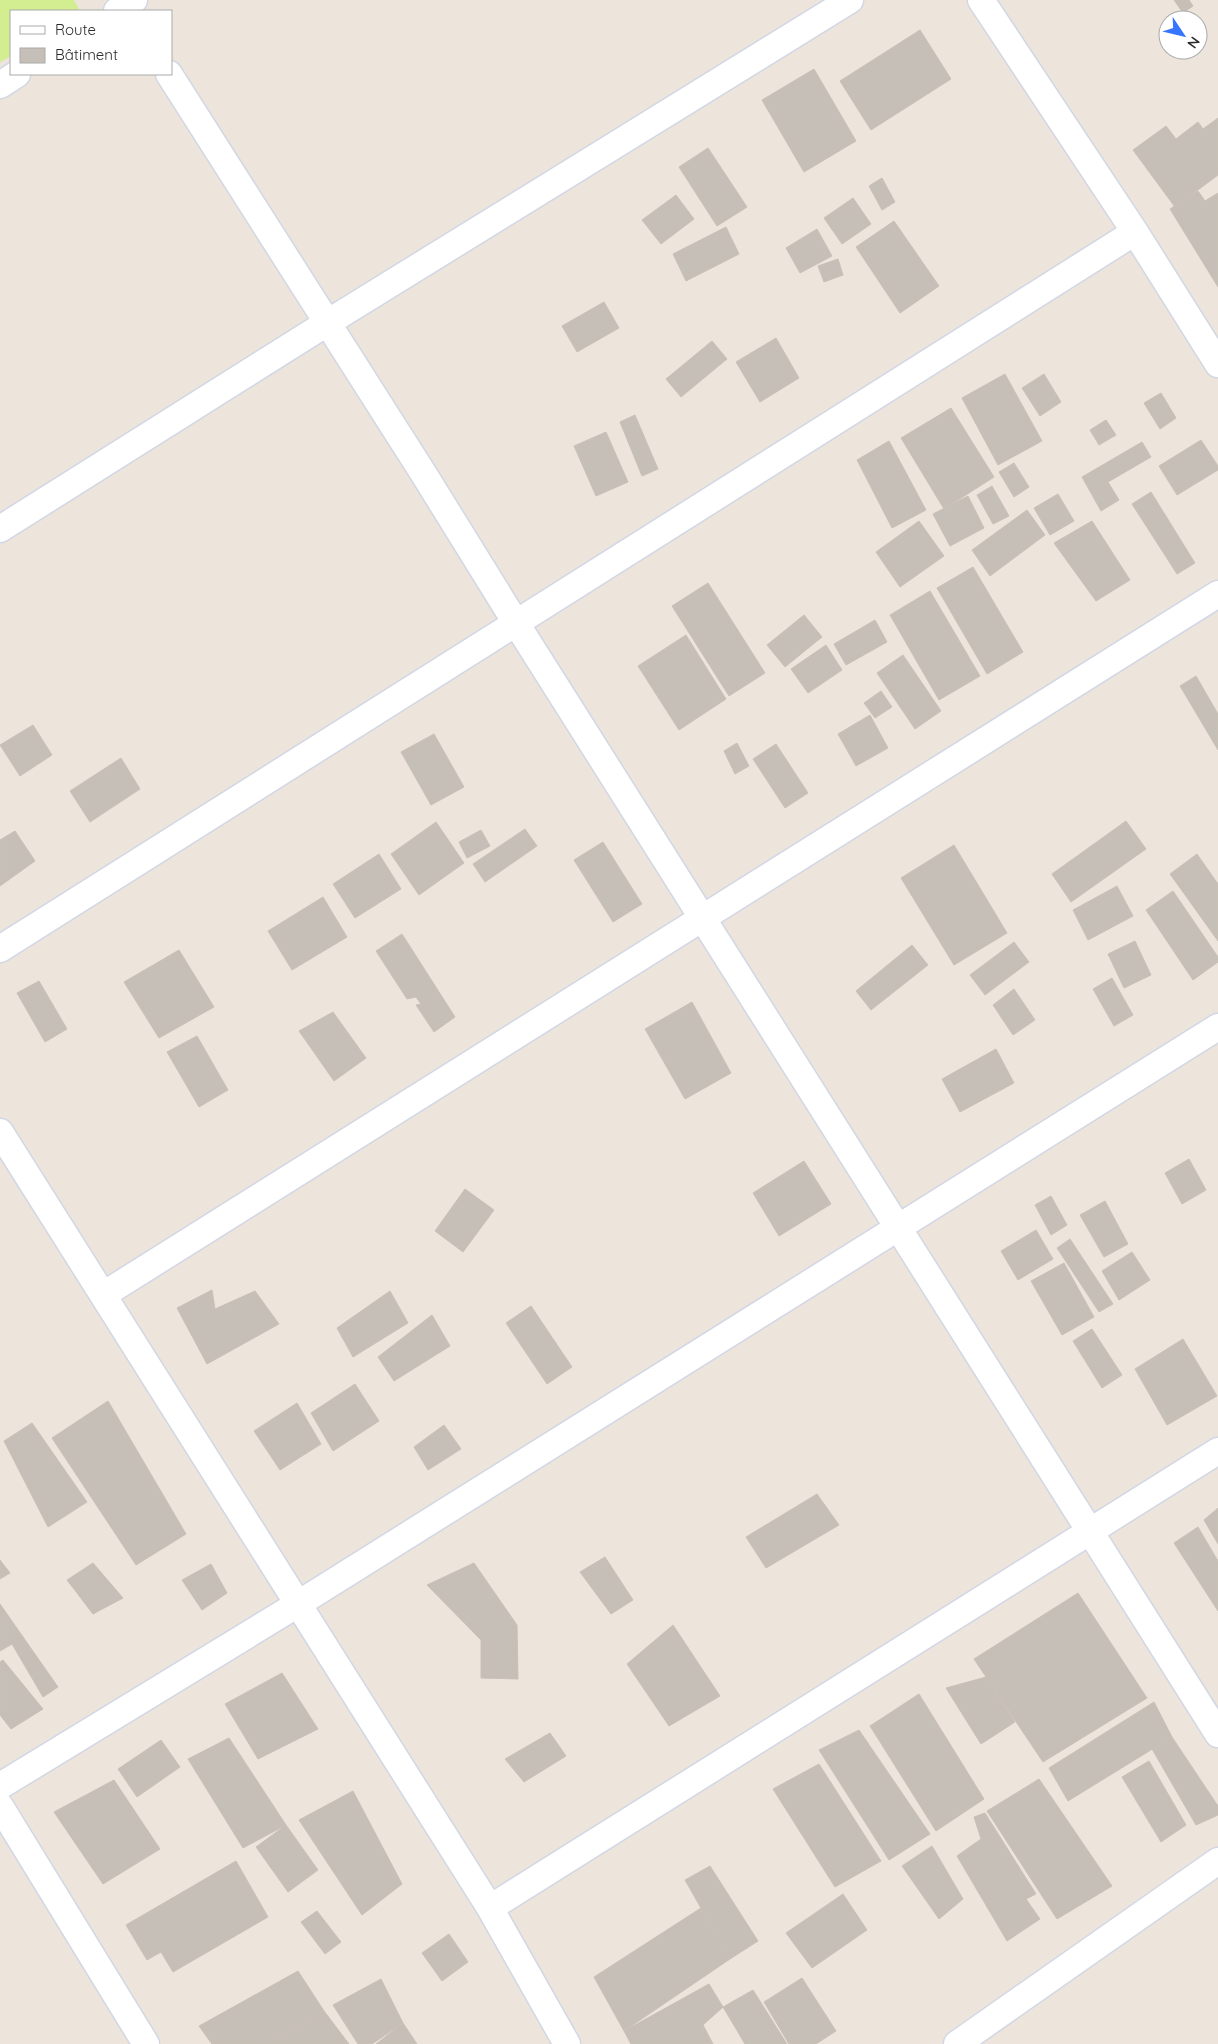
<svg xmlns="http://www.w3.org/2000/svg" width="1218" height="2044" viewBox="0 0 1218 2044" font-family="Quicksand,sans-serif">
	<style>
		.pitch { fill: #d2ee91 }
		.building { fill: #c6bfb8; stroke: #c9c0b6 }
		.lines { fill: none; stroke-linecap: round; stroke-linejoin: round }
		.street-casing { stroke: #d1d7e4; stroke-width: 29 }
		.street { stroke: #fff; stroke-width: 26 }
	</style>
	<rect width="100%" height="100%" fill="#ede4dc"/>
	<path class="pitch" d="M 0,0 L 74,0 L 80,11 L 11,11 L 11,56 L 0,62 Z"/>
	<path class="building" d="M 1174,0 L 1189,0 L 1193,6 L 1183,13 Z
		M 920,30 L 951,79 L 871,130 L 840,81 Z
		M 814,69 L 856,141 L 804,172 L 762,100 Z
		M 1218,118 L 1218,175 L 1175,207 L 1133,150 L 1166,126 L 1176,139 L 1198,122 L 1203,129 Z
		M 708,148 L 747,207 L 717,226 L 679,167 Z
		M 882,178 L 895,202 L 882,210 L 869,186 Z
		M 1198,191 L 1205,201 L 1218,193 L 1218,287 L 1170,209 Z
		M 676,195 L 694,219 L 661,244 L 642,220 Z
		M 853,198 L 871,224 L 842,244 L 824,218 Z
		M 894,221 L 939,286 L 900,313 L 856,247 Z
		M 726,227 L 739,254 L 686,281 L 673,254 Z
		M 817,229 L 832,256 L 800,273 L 786,248 Z
		M 838,259 L 843,275 L 824,282 L 818,266 Z
		M 604,302 L 619,328 L 577,352 L 562,326 Z
		M 776,338 L 799,378 L 760,402 L 736,362 Z
		M 712,341 L 727,359 L 681,397 L 666,379 Z
		M 1005,374 L 1042,441 L 998,465 L 962,398 Z
		M 1044,374 L 1061,402 L 1040,416 L 1022,388 Z
		M 1161,393 L 1176,418 L 1160,429 L 1144,403 Z
		M 951,408 L 994,477 L 944,509 L 901,438 Z
		M 635,415 L 658,469 L 642,476 L 620,422 Z
		M 1106,420 L 1116,435 L 1099,445 L 1090,430 Z
		M 606,432 L 628,482 L 596,496 L 574,446 Z
		M 1201,440 L 1218,466 L 1218,470 L 1177,495 L 1159,466 Z
		M 889,441 L 926,510 L 892,528 L 857,460 Z
		M 1142,442 L 1151,457 L 1108,482 L 1119,500 L 1101,511 L 1082,477 Z
		M 1014,463 L 1029,487 L 1014,497 L 999,472 Z
		M 992,486 L 1009,516 L 993,524 L 977,495 Z
		M 1151,492 L 1195,563 L 1177,574 L 1132,504 Z
		M 1058,494 L 1074,521 L 1050,535 L 1034,508 Z
		M 968,496 L 984,528 L 950,546 L 933,514 Z
		M 1027,510 L 1045,535 L 990,576 L 972,550 Z
		M 919,521 L 944,556 L 900,587 L 876,552 Z
		M 1092,521 L 1130,580 L 1096,601 L 1054,543 Z
		M 973,567 L 1023,652 L 987,674 L 937,588 Z
		M 708,583 L 765,673 L 729,696 L 672,606 Z
		M 930,591 L 980,676 L 939,700 L 890,615 Z
		M 804,615 L 822,637 L 785,667 L 767,645 Z
		M 875,620 L 887,642 L 846,665 L 834,644 Z
		M 686,635 L 726,699 L 679,730 L 638,666 Z
		M 826,645 L 842,670 L 808,693 L 791,669 Z
		M 903,655 L 941,711 L 915,729 L 877,673 Z
		M 1196,676 L 1218,714 L 1218,750 L 1180,686 Z
		M 881,691 L 892,707 L 875,718 L 864,703 Z
		M 870,715 L 888,748 L 856,766 L 838,734 Z
		M 33,725 L 52,755 L 20,776 L 0,745 Z
		M 434,734 L 464,787 L 431,805 L 401,752 Z
		M 737,743 L 749,766 L 735,774 L 724,751 Z
		M 776,744 L 808,793 L 785,808 L 753,759 Z
		M 121,758 L 140,789 L 90,822 L 70,791 Z
		M 1126,821 L 1146,849 L 1071,902 L 1052,874 Z
		M 436,822 L 464,863 L 419,895 L 391,854 Z
		M 525,829 L 537,846 L 485,882 L 473,864 Z
		M 481,830 L 490,846 L 467,858 L 459,842 Z
		M 15,831 L 35,861 L 0,886 L 0,840 Z
		M 603,842 L 642,904 L 613,922 L 574,860 Z
		M 954,845 L 1007,933 L 954,965 L 901,878 Z
		M 379,854 L 401,889 L 355,918 L 333,884 Z
		M 1197,854 L 1218,884 L 1218,941 L 1170,874 Z
		M 1117,886 L 1133,916 L 1088,940 L 1073,910 Z
		M 1173,891 L 1218,957 L 1218,962 L 1193,980 L 1146,910 Z
		M 323,897 L 347,937 L 292,970 L 268,931 Z
		M 402,934 L 455,1017 L 434,1032 L 416,1005 L 421,1004 L 416,997 L 407,999 L 376,951 Z
		M 1135,941 L 1151,975 L 1124,988 L 1108,954 Z
		M 1014,942 L 1029,962 L 985,995 L 970,975 Z
		M 912,945 L 928,965 L 871,1010 L 856,991 Z
		M 179,950 L 214,1007 L 159,1038 L 124,982 Z
		M 1112,978 L 1133,1015 L 1114,1026 L 1093,989 Z
		M 39,981 L 67,1029 L 45,1042 L 17,993 Z
		M 1014,989 L 1035,1020 L 1013,1035 L 993,1005 Z
		M 692,1002 L 731,1073 L 685,1099 L 645,1029 Z
		M 333,1012 L 366,1058 L 334,1081 L 299,1031 Z
		M 197,1036 L 228,1090 L 199,1107 L 167,1052 Z
		M 996,1049 L 1014,1083 L 960,1112 L 942,1079 Z
		M 1189,1159 L 1206,1190 L 1182,1204 L 1165,1173 Z
		M 804,1161 L 831,1204 L 779,1236 L 753,1193 Z
		M 465,1189 L 494,1210 L 463,1252 L 435,1231 Z
		M 1051,1196 L 1067,1225 L 1051,1235 L 1035,1205 Z
		M 1105,1201 L 1128,1244 L 1104,1257 L 1080,1215 Z
		M 1036,1230 L 1053,1259 L 1018,1280 L 1001,1251 Z
		M 1070,1239 L 1113,1304 L 1099,1312 L 1057,1248 Z
		M 1132,1252 L 1150,1280 L 1119,1300 L 1102,1271 Z
		M 1064,1263 L 1094,1317 L 1062,1335 L 1031,1281 Z
		M 212,1290 L 215,1309 L 255,1291 L 279,1324 L 207,1364 L 177,1308 Z
		M 390,1291 L 408,1323 L 353,1357 L 337,1328 Z
		M 531,1306 L 572,1367 L 547,1384 L 506,1323 Z
		M 432,1315 L 450,1346 L 394,1381 L 378,1357 Z
		M 1092,1329 L 1122,1375 L 1102,1388 L 1073,1341 Z
		M 1183,1339 L 1217,1396 L 1167,1425 L 1135,1369 Z
		M 355,1384 L 379,1421 L 333,1451 L 311,1413 Z
		M 108,1401 L 186,1534 L 136,1565 L 52,1438 Z
		M 297,1403 L 321,1444 L 280,1470 L 254,1431 Z
		M 32,1423 L 87,1502 L 48,1527 L 4,1441 Z
		M 444,1425 L 461,1449 L 428,1470 L 414,1447 Z
		M 817,1494 L 839,1525 L 766,1568 L 746,1537 Z
		M 1218,1508 L 1218,1544 L 1204,1520 Z
		M 1198,1527 L 1218,1561 L 1218,1611 L 1174,1543 Z
		M 605,1557 L 633,1600 L 611,1614 L 580,1572 Z
		M 0,1560 L 10,1573 L 0,1579 Z
		M 93,1563 L 123,1598 L 93,1614 L 67,1580 Z
		M 474,1563 L 517,1625 L 518,1679 L 481,1678 L 481,1640 L 427,1585 Z
		M 211,1564 L 227,1593 L 202,1610 L 182,1580 Z
		M 1078,1593 L 1147,1698 L 1043,1762 L 974,1659 Z
		M 0,1604 L 58,1687 L 43,1697 L 12,1644 L 0,1651 Z
		M 673,1625 L 720,1696 L 669,1726 L 627,1664 Z
		M 3,1660 L 43,1709 L 11,1729 L 0,1715 L 0,1662 Z
		M 282,1673 L 318,1729 L 258,1759 L 225,1704 Z
		M 986,1677 L 1015,1722 L 981,1744 L 946,1688 Z
		M 919,1694 L 984,1799 L 936,1831 L 870,1726 Z
		M 1154,1702 L 1172,1737 L 1068,1801 L 1049,1768 Z
		M 859,1730 L 930,1834 L 889,1860 L 819,1750 Z
		M 550,1733 L 566,1756 L 524,1782 L 505,1759 Z
		M 1172,1737 L 1218,1806 L 1218,1815 L 1196,1825 L 1152,1749 Z
		M 229,1738 L 286,1825 L 243,1848 L 188,1759 Z
		M 161,1740 L 180,1767 L 137,1797 L 118,1769 Z
		M 1149,1761 L 1186,1825 L 1161,1842 L 1122,1777 Z
		M 819,1764 L 881,1861 L 835,1887 L 773,1789 Z
		M 1039,1779 L 1112,1886 L 1057,1919 L 987,1811 Z
		M 114,1780 L 160,1849 L 103,1884 L 54,1812 Z
		M 353,1791 L 402,1884 L 362,1915 L 299,1820 Z
		M 985,1813 L 1036,1894 L 1026,1899 L 1040,1919 L 1007,1941 L 957,1856 L 981,1839 L 974,1817 Z
		M 286,1825 L 318,1870 L 288,1892 L 256,1847 Z
		M 932,1846 L 963,1899 L 939,1919 L 902,1866 Z
		M 236,1861 L 268,1917 L 173,1972 L 161,1952 L 147,1960 L 126,1925 Z
		M 710,1866 L 758,1941 L 730,1959 L 685,1880 Z
		M 843,1894 L 867,1930 L 812,1968 L 786,1933 Z
		M 701,1908 L 730,1959 L 624,2031 L 594,1977 Z
		M 317,1911 L 341,1942 L 325,1954 L 301,1922 Z
		M 449,1934 L 468,1962 L 442,1981 L 422,1953 Z
		M 298,1971 L 324,2011 L 268,2044 L 212,2044 L 199,2026 Z
		M 802,1978 L 836,2031 L 816,2044 L 789,2044 L 764,2002 Z
		M 381,1979 L 403,2023 L 372,2044 L 358,2044 L 333,2005 Z
		M 709,1984 L 723,2007 L 703,2025 L 713,2044 L 631,2044 L 624,2031 Z
		M 753,1990 L 787,2044 L 745,2044 L 723,2007 Z
		M 324,2011 L 349,2044 L 268,2044 Z
		M 403,2023 L 417,2044 L 376,2044 Z"/>
	<g class="lines">
		<defs>
			<path id="street" d="M 981,0 L 1135,232 L 1218,364
				M 117,11 L 134,0
				M 169,74 L 425,476 L 516,623 L 1218,1734
				M 0,85 L 17,74
				M 0,529 L 327,323 L 850,0
				M 0,949 L 1135,232
				M 0,1132 L 490,1908 L 567,2044
				M 103,1295 L 1218,594
				M 0,1786 L 298,1604 L 1218,1027
				M 0,1806 L 146,2044
				M 490,1908 L 1218,1451
				M 957,2044 L 1218,1861"/>
		</defs>
		<use href="#street" class="street-casing"/>
		<use href="#street" class="street"/>
	</g>
	<rect x="10" y="10" width="162" height="65" fill="#ffffff" stroke="#aaaaaa"/>
	<rect x="20" y="26" width="25" height="8" fill="#ffffff" stroke="#aaaaaa"/>
	<text x="55" y="35" font-size="15" fill="#2b2b2b">Route</text>
	<rect x="20" y="48" width="25" height="15" fill="#c6bfb8" stroke="#aaaaaa"/>
	<text x="55" y="60" font-size="15" fill="#2b2b2b">Bâtiment</text>
	<g transform="translate(1183 35) rotate(125)"><circle r="24" fill="#ffffff" stroke="#aaaaaa"/>
	<path d="M0-4L9 19L0 12L-9 19Z" fill="#3875ff"/>
	<text y="-8" font-size="14" font-weight="bold" text-anchor="middle" fill="#2b2b2b">N</text>
	</g>
</svg>
